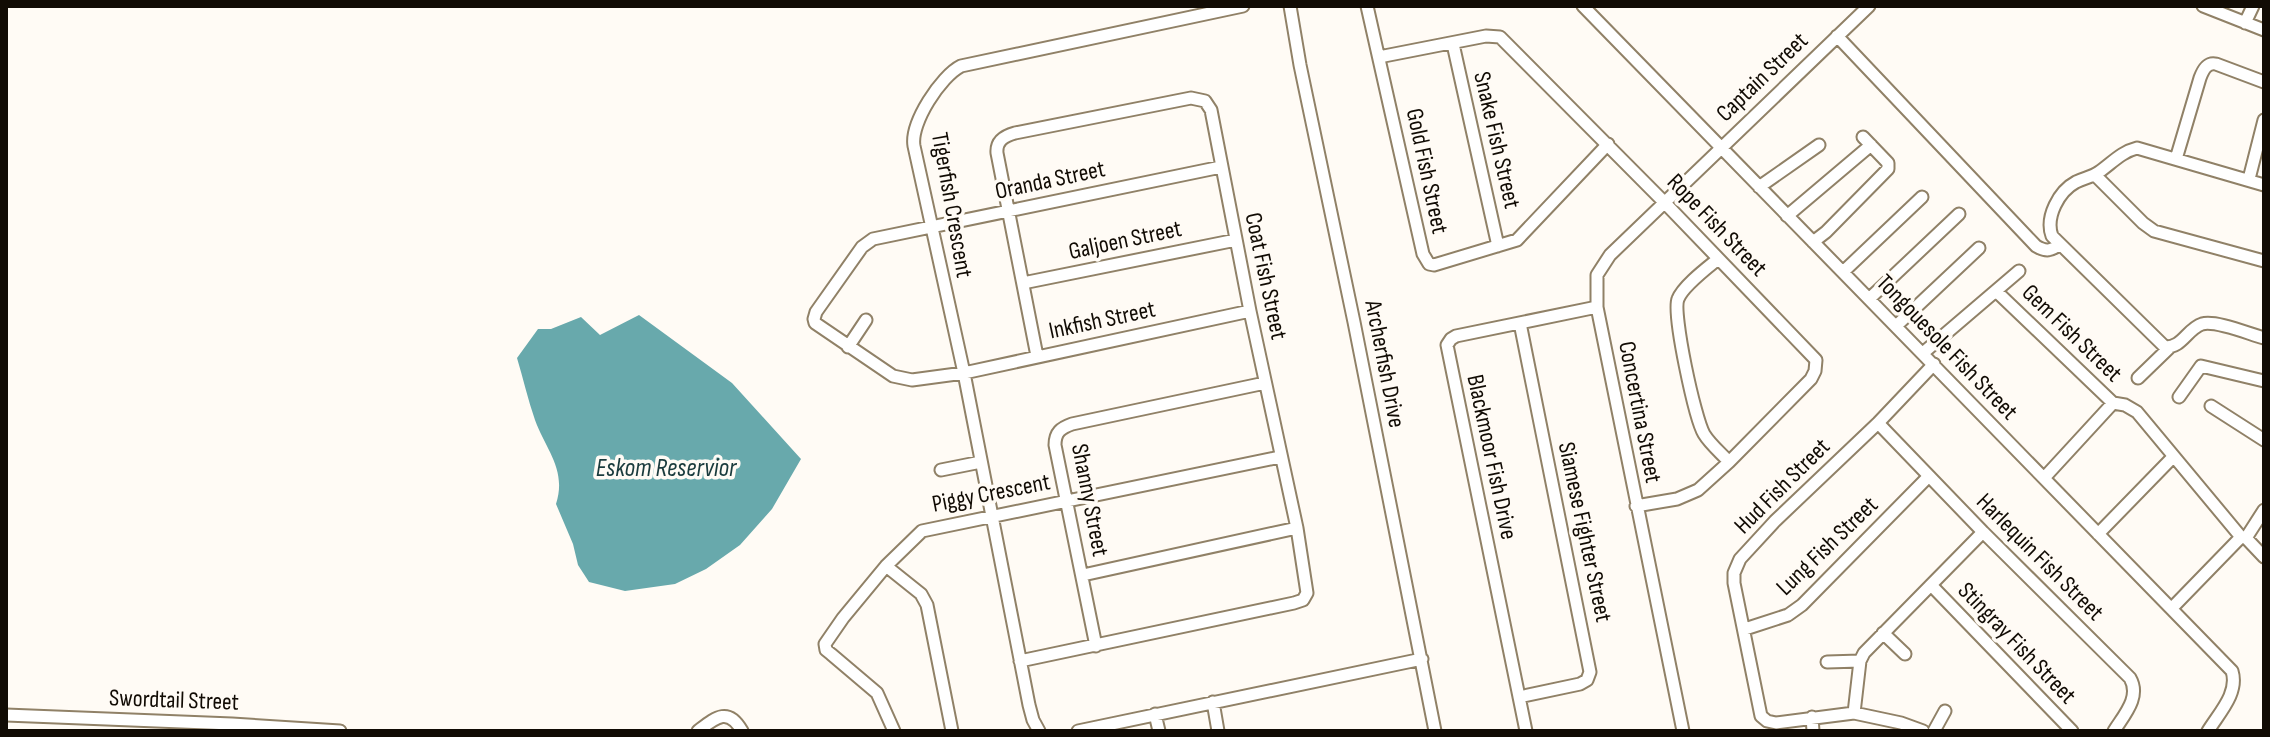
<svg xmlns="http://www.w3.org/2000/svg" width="2270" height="737" viewBox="0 0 2270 737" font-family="'Sofia Sans Condensed',sans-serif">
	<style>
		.water { fill: #68a9ac }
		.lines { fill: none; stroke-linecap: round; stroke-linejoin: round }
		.minor-casing { stroke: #908167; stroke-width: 15 }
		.minor { stroke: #fff; stroke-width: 11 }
		.labels { text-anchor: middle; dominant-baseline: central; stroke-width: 7; stroke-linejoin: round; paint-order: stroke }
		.street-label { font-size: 24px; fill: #110b04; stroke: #fffbf5 }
		.water-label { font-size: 26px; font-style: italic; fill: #1a3b3d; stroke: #fffbf5 }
	</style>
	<rect width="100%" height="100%" fill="#fffbf5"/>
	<path class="water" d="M 639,315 L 732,383 L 801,459 L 772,509 L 740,545 L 706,569 L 675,584 L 625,591 L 589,582 L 578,565 L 573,544 L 556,504 C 567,470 546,450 535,420 C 528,400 523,378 517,358 L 538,329 L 551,329 L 581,317 L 600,335 Z"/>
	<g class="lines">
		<defs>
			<path id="minor" d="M 1290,6 L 1300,65 L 1354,322 L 1435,731
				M 1367,6 L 1423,254 L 1429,264 L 1434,265 L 1517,240 L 1608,144
				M 1583,6 L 2232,671 C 2239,693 2219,713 2208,731
				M 2203,6 L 2264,30
				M 2245,23 L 2253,6
				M 1837,36 L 2036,246 C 2046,252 2051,251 2060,244
				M 1453,44 L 1498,246
				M 1379,57 L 1486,36 L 1500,37 L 1664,202 L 1816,360 L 1815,371 L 1811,379 L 1729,462 L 1698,490 L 1677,499 L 1636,506
				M 2176,159 L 2200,78 C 2203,70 2207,62 2216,64 L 2264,82
				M 1221,167 L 873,239 L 862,247 L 816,312 L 814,319 L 815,323 L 893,376 L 912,380 L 964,373 L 1250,311
				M 2095,175 L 2143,223 L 2154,231 L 2264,261
				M 2249,179 L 2264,120
				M 2264,185 L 2137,148 C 2121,152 2112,163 2099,172 C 2092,177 2084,178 2076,182 C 2059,191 2045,217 2052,236 L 2165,347 C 2182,348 2187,329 2202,324 C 2216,320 2249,334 2264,338
				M 1759,187 L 1819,145
				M 1787,216 L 1871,145
				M 1813,242 L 1826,232 L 1888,169 L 1888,163 L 1863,137
				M 1718,259 C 1707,268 1683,286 1678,299 C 1672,313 1695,419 1704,434 C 1710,444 1721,453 1729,462
				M 1843,272 L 1922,197
				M 1023,283 L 1236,240
				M 1996,291 L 2113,403 L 2044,478
				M 1869,299 L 1959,214
				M 1896,326 L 1979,248
				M 848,347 L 866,320
				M 1923,353 L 2019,271
				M 2138,378 L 2169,348
				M 2179,397 L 2201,366 L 2264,381
				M 2113,403 L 2125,405 L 2137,412 L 2241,537 L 2246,538 L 2264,557
				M 2211,406 L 2264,440
				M 1878,423 L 1983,532 L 2130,678 C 2141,697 2124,715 2114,731
				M 941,470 L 981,462
				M 2098,534 L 2173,457
				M 2246,538 L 2264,510
				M 886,566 L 921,594 L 927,605 L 952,731
				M 1083,575 L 1297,528
				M 1931,585 L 2072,731
				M 2172,608 L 2241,537
				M 1745,629 L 1788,615 L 1802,605 L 1929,476
				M 1883,633 L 1905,654
				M 1096,646 L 1055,445 C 1055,432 1061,428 1072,424 L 1265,383
				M 1020,661 L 1294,603 L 1303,600 L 1307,593 L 1297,528 L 1250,311 L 1211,110 L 1205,101 L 1191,98 L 1015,133 C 1004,136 996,141 997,153 L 1037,356
				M 1827,662 L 1860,661
				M 1519,697 L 1580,684 L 1587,680 L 1590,672 L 1520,323
				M 1213,702 L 1218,731
				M 1854,713 L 1860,661 L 1864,653 L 1983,532
				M 1155,714 L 1159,731
				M 6,715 L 232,724 L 340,731
				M 1812,717 L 1813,731
				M 698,731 C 715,718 728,706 742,731
				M 894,731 L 877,693 L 831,654 L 826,650 L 825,644 L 843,618 L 886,566 L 922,531 L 1280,457
				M 1039,731 L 1033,720 L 1029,705 L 964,373 L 914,146 C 910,123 941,76 961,66 L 1243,6
				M 1078,731 L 1422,659
				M 1526,731 L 1447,345 L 1451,339 L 1456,336 L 1597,307
				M 1683,731 L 1597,307 L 1597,275 L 1610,255 L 1869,6
				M 1923,731 L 1901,723 L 1854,713 L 1776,723 L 1767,721 L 1761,716 L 1734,583 L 1734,573 L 1740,559 L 1775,521 L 1878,423 L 1934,364
				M 1934,731 L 1945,711"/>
		</defs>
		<use href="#minor" class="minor-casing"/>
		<use href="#minor" class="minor"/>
	</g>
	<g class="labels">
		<g class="street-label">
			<text transform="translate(1762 77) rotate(-44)">Captain Street</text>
			<text transform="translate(1497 140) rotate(77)">Snake Fish Street</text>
			<text transform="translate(1427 171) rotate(78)">Gold Fish Street</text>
			<text transform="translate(1050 180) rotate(-12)">Oranda Street</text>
			<text transform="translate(952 205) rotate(80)">Tigerfish Crescent</text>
			<text transform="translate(1717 225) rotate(46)">Rope Fish Street</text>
			<text transform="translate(1125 240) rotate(-12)">Galjoen Street</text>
			<text transform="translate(1266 276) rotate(78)">Coat Fish Street</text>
			<text transform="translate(1102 320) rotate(-12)">Inkfish Street</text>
			<text transform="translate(2072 333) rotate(44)">Gem Fish Street</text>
			<text transform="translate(1947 347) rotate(46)">Tongouesole Fish Street</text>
			<text transform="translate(1385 364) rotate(79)">Archerfish Drive</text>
			<text transform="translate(1640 412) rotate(79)">Concertina Street</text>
			<text transform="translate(1492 457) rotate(78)">Blackmoor Fish Drive</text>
			<text transform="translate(1782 486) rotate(-45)">Hud Fish Street</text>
			<text transform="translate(991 493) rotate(-11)">Piggy Crescent</text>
			<text transform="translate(1090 500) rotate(79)">Shanny Street</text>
			<text transform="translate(1585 532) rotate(78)">Siamese Fighter Street</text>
			<text transform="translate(1827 546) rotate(-44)">Lung Fish Street</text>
			<text transform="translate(2040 557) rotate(45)">Harlequin Fish Street</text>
			<text transform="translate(2017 643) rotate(46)">Stingray Fish Street</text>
			<text transform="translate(174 700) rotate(2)">Swordtail Street</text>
		</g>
		<g class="water-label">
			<text x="666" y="468">Eskom Reservior</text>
		</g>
	</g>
	<rect width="2270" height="737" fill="none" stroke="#110b04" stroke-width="16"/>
</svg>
